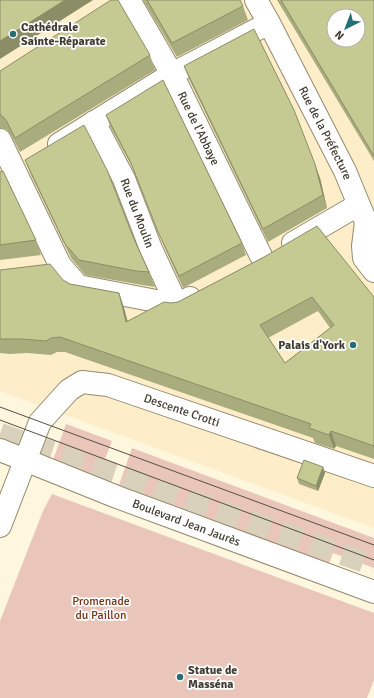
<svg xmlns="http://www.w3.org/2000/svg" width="374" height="698" viewBox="0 0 374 698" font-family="Signika,sans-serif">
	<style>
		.built { fill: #fdeec9; fill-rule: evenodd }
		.green { fill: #e9c6b9 }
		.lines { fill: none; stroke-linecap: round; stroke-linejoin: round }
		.primary-tunnel { stroke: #d9d1bb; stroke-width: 22; stroke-dasharray: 22 11; stroke-linecap: butt }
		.street-casing { stroke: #958a70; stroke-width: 24 }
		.primary-casing { stroke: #958a70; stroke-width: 24 }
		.street { stroke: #fff; stroke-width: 22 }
		.primary { stroke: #fff; stroke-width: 22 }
		.tram { stroke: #565044; stroke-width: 1 }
		.wall { fill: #a9ad7e; fill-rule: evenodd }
		.shaded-wall { fill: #8a8d66 }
		.building { fill: #c5c992; stroke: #8a8d66; fill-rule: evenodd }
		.poi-dot { fill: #246f75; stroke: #fff; stroke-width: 1.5 }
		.labels { text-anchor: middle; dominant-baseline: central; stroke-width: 3.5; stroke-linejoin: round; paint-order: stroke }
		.poi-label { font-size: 12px; font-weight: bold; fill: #403b30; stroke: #fff; text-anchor: start }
		.street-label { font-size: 12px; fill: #403b30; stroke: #fff }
		.park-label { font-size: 12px; fill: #773517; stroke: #fff }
	</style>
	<rect width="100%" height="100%" fill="#fff6de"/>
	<path class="built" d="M 0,0 L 374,0 L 374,528 L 0,391 ZM 334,16 L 358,16 L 358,40 L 334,40 Z"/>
	<path class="green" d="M 66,424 L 112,441 L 98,477 L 53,460 Z
		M 132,448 L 374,538 L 374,568 L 333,553 L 329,563 L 119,485 Z
		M 52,494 L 374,613 L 374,680 L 367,698 L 0,698 L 0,621 L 43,511 Z"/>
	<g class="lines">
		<path class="primary-tunnel" d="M 0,434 L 374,565"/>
		<defs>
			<g id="street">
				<path id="s1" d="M 129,0 L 172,74 L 263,260"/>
				<path id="s2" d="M 256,0 L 269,23 L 345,171 L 366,222 L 363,246 L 364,258 L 374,271"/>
				<path id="s3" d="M 94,122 L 124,179 L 151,249 L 177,305"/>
				<path d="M 0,140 L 60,265 L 78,286 L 177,305 L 190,298"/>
				<path d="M 59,144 L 172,74 L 269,23"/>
				<path d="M 293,243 L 358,205"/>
				<path id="s4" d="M 0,526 L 40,422 L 69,390 L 82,382 L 108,385 L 374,476"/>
			</g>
			<g id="primary">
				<path id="s5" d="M 0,450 L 117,497 L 374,592"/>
			</g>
		</defs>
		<use href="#street" class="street-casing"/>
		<use href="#primary" class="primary-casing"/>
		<use href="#street" class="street"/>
		<use href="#primary" class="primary"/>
		<path class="tram" d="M 0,407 L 374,545
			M 0,420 L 374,560"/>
	</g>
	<path class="wall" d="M 143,0 L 240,0 L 243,6 L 248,20 L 177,57 Z
		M 277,0 L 374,0 L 374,161 Z
		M 150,55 L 155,70 L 20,152 L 11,135 L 7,130 L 0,128 L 0,71 Z
		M 184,66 L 320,178 L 327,208 L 268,242 L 189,79 Z
		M 106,115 L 242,243 L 246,255 L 183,288 L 163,244 L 136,174 L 110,126 Z
		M 25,160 L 134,239 L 149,272 L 155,287 L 142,285 L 85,275 L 71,258 L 31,175 Z
		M 0,172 L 36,240 L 41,255 L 0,260 Z
		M 264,257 L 374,297 L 374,459 L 336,446 L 334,449 L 315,443 L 313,438 L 65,352 L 57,352 L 51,355 L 27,353 L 9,354 L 0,353 L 0,270 L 63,280 L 70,284 L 119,293 L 124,308 L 128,322 L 171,303 L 178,302 ZM 318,311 L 330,328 L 285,363 L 268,338 Z
		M 323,467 L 325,473 L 318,491 L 299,484 L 297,478 Z"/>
	<path class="shaded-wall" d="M 65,0 L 93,0 L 0,59 L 0,41 Z
		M 315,164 L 320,178 L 327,208 L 323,195 Z
		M 119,293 L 124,308 L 131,337 L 126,322 Z
		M 331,431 L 336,446 L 334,449 L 329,435 Z
		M 323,467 L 325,473 L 318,491 L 316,486 Z"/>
	<path class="building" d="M 0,0 L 65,0 L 0,41 Z
		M 111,0 L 118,0 L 150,55 L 15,138 L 6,120 L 1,115 L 0,115 L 0,71 Z
		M 147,0 L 240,0 L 243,6 L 172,43 Z
		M 281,0 L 374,0 L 374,156 ZM 334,16 L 358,16 L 358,40 L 334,40 Z
		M 254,29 L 294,110 L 315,164 L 323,195 L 263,229 L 184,66 Z
		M 163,80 L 242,243 L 179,276 L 158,232 L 131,163 L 106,115 Z
		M 84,125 L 107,170 L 134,239 L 149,272 L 136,271 L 79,260 L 65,244 L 25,160 Z
		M 3,171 L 36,240 L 0,245 L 0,172 Z
		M 317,226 L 374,297 L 374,446 L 331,431 L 329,435 L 309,428 L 311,424 L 60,337 L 51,338 L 46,341 L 22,339 L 0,339 L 0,270 L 50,264 L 63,280 L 70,284 L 119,293 L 126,322 L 164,302 L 171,303 L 178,302 L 264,257 ZM 312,297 L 334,325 L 285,363 L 260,325 Z
		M 304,460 L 323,467 L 316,486 L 297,478 Z"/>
	<g class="poi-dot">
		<circle cx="13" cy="34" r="4"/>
		<circle cx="353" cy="345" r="4"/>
		<circle cx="180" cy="677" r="4"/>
	</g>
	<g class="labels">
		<g class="poi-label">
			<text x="21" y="27">Cathédrale<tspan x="21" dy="14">Sainte-Réparate</tspan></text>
			<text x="345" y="345" text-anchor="end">Palais d'York</text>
			<text x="188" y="670">Statue de<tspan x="188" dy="14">Masséna</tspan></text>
		</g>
		<g class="street-label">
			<text stroke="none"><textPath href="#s1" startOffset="146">Rue de l'Abbaye</textPath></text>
			<text stroke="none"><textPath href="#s2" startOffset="150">Rue de la Préfecture</textPath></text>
			<text stroke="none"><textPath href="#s3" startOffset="101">Rue du Moulin</textPath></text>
			<text stroke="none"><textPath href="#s4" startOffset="274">Descente Crotti</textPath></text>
			<text stroke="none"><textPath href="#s5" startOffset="200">Boulevard Jean Jaurès</textPath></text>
		</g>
		<g class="park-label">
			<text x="101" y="601">Promenade<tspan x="101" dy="14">du Paillon</tspan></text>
		</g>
	</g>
	<g transform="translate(346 28) rotate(222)"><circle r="19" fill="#ffffff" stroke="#b3b1ac"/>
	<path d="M0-3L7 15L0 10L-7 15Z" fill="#246f75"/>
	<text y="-6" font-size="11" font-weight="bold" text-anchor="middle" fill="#403b30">N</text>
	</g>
</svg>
